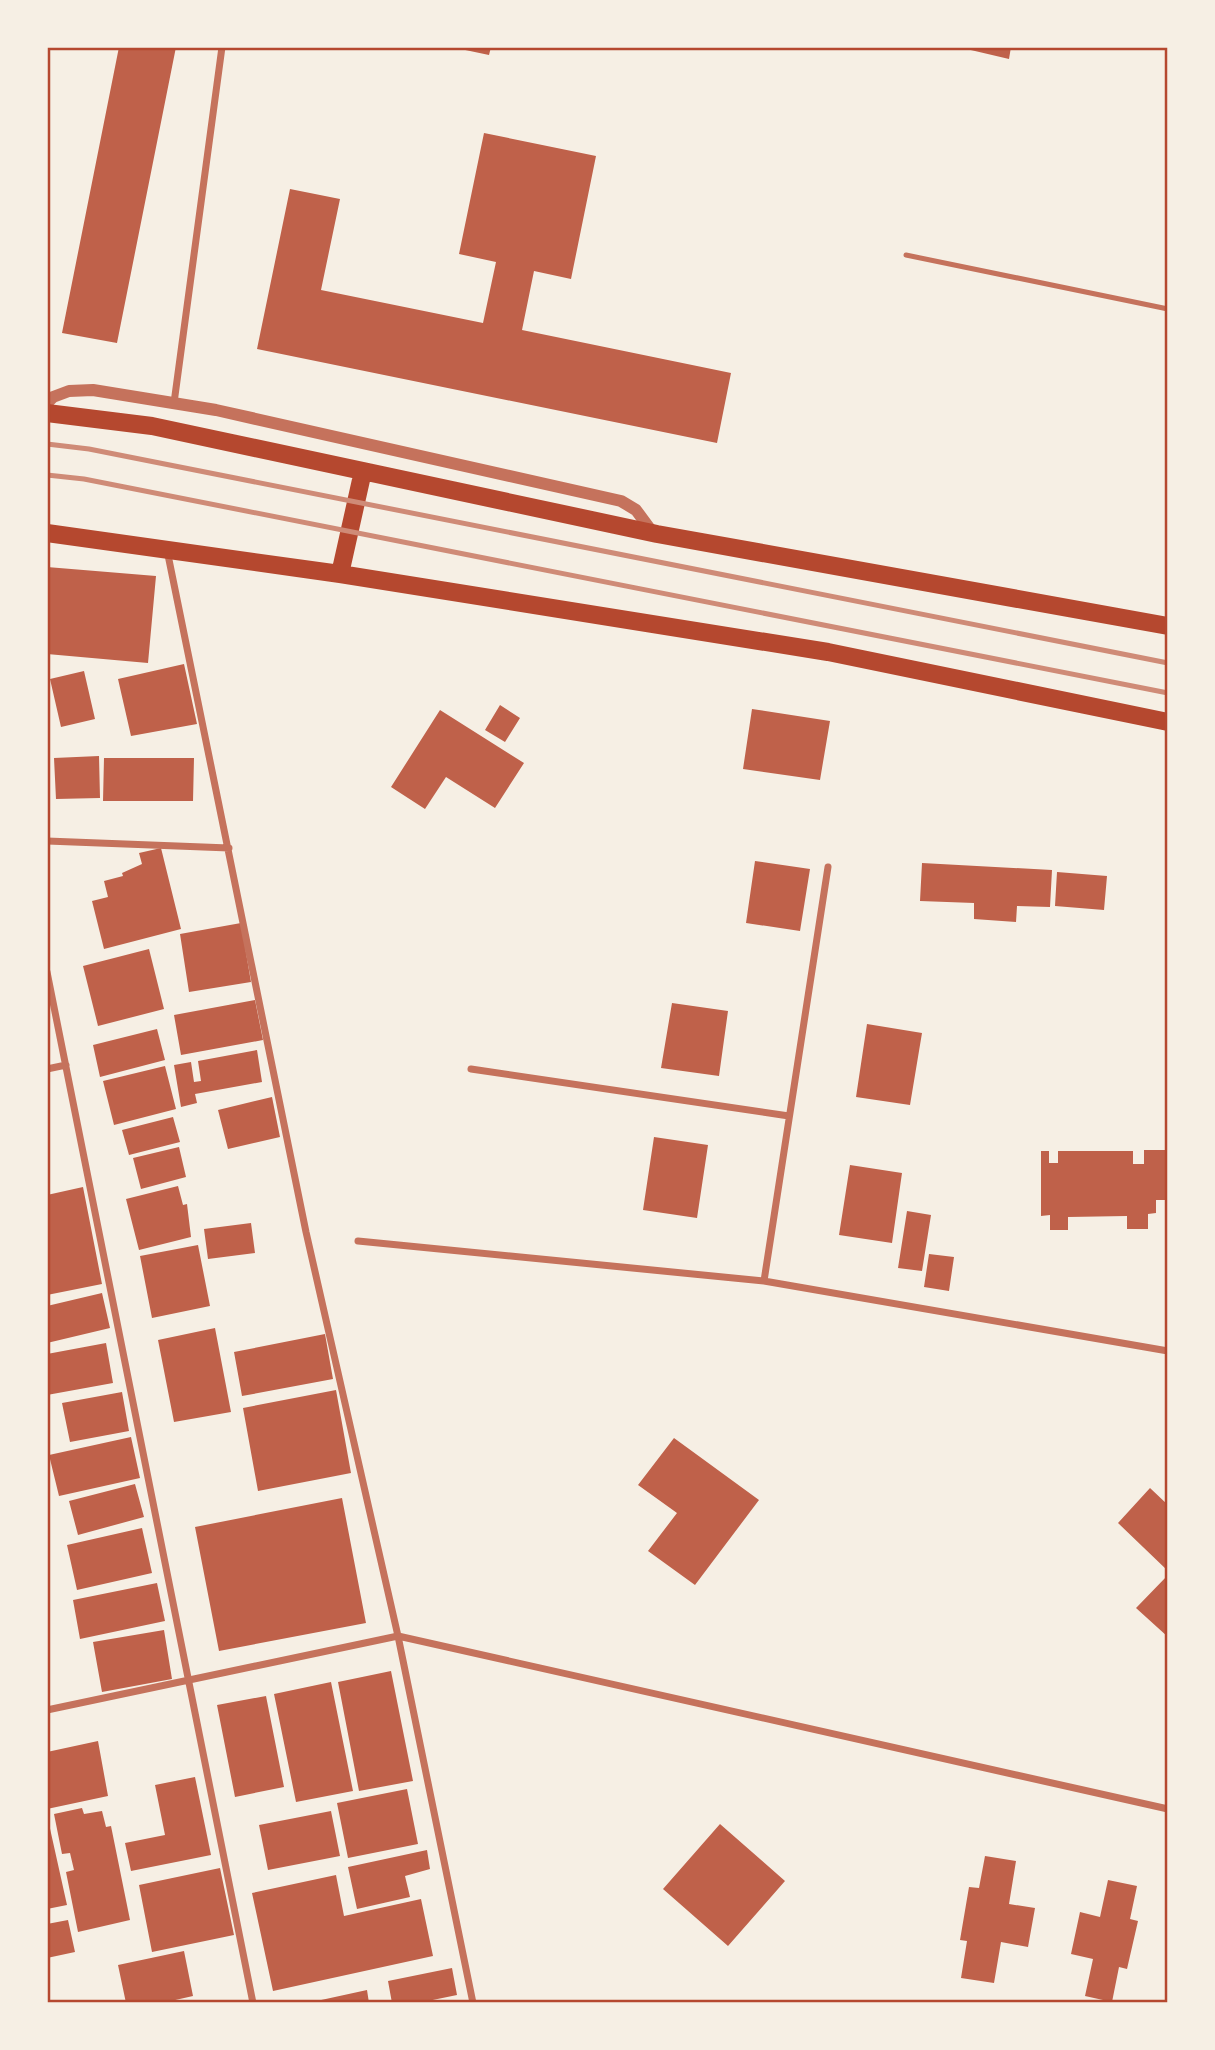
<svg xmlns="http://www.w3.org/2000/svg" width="1215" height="2050" viewBox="0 0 1215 2050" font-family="Overpass,sans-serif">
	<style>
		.building { fill: #bf614a }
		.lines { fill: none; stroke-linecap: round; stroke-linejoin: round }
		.service { stroke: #c5725c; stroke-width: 5 }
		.minor { stroke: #c5725c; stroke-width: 7 }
		.tertiary { stroke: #c5725c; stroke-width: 12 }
		.primary { stroke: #b5482f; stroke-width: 18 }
		.rail { stroke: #cf8b77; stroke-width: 5 }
		.neatline { fill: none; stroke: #b5482f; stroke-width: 2.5 }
	</style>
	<rect width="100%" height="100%" fill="#f6efe4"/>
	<path class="building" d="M 119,47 L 176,47 L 117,343 L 62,333 Z
		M 451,47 L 491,47 L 489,55 Z
		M 958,47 L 1011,47 L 1009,59 Z
		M 484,133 L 596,156 L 571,279 L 534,271 L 522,330 L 731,373 L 717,443 L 257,349 L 290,189 L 340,199 L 321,290 L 483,323 L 496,262 L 459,254 Z
		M 47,567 L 156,576 L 148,663 L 47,654 Z
		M 184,664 L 197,724 L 131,736 L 118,679 Z
		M 84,671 L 95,719 L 61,727 L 50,679 Z
		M 500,705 L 520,718 L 505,742 L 485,730 Z
		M 752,709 L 830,721 L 820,780 L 743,769 Z
		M 440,710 L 524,763 L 495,808 L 446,777 L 425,809 L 391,787 Z
		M 99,756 L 100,798 L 56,799 L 54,758 Z
		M 104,758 L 194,758 L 193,801 L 103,801 Z
		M 161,848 L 181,929 L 104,949 L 92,901 L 108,897 L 104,881 L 123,876 L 122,873 L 142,864 L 139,853 Z
		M 755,861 L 810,869 L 800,931 L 746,923 Z
		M 922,863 L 1052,870 L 1050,907 L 1017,906 L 1016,922 L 974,919 L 974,903 L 920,901 Z
		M 1057,872 L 1107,876 L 1104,910 L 1055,906 Z
		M 241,923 L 251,982 L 189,992 L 180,934 Z
		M 149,949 L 164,1009 L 98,1026 L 83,966 Z
		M 255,1000 L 263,1040 L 181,1055 L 174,1015 Z
		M 672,1003 L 728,1011 L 719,1076 L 661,1068 Z
		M 867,1024 L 922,1033 L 910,1105 L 856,1097 Z
		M 157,1029 L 165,1060 L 100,1077 L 93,1045 Z
		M 257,1050 L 262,1082 L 195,1094 L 197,1103 L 181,1107 L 174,1065 L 191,1062 L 194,1082 L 201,1081 L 198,1061 Z
		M 165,1066 L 176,1109 L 114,1125 L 103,1081 Z
		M 272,1097 L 280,1137 L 228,1149 L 218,1110 Z
		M 173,1117 L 180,1142 L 129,1155 L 122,1130 Z
		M 654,1137 L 708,1145 L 697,1218 L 643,1210 Z
		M 179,1147 L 186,1177 L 141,1189 L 133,1158 Z
		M 1144,1150 L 1167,1150 L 1168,1200 L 1156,1200 L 1156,1213 L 1148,1214 L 1148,1229 L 1127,1229 L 1127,1216 L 1068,1217 L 1068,1230 L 1050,1230 L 1050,1215 L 1041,1216 L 1041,1151 L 1049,1151 L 1049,1163 L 1058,1163 L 1058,1151 L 1133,1151 L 1133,1164 L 1144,1164 Z
		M 850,1165 L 902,1173 L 892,1243 L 839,1235 Z
		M 178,1186 L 183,1205 L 187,1204 L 191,1237 L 139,1250 L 126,1199 Z
		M 83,1187 L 102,1284 L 47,1295 L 47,1195 Z
		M 907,1211 L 931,1215 L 922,1271 L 898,1268 Z
		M 251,1223 L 255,1253 L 208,1259 L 204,1229 Z
		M 198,1245 L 210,1306 L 152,1318 L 140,1256 Z
		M 929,1254 L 954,1257 L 949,1291 L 924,1287 Z
		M 102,1293 L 110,1328 L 47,1343 L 47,1306 Z
		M 215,1328 L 231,1412 L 174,1422 L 158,1340 Z
		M 325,1334 L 333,1379 L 242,1396 L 234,1352 Z
		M 106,1343 L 113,1383 L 47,1395 L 47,1354 Z
		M 336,1390 L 351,1473 L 258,1491 L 243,1408 Z
		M 122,1392 L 129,1431 L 70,1442 L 62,1403 Z
		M 131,1437 L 140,1478 L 59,1496 L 49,1455 Z
		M 674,1438 L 759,1500 L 695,1585 L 648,1551 L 677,1513 L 638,1485 Z
		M 135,1484 L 144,1517 L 78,1535 L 69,1501 Z
		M 1150,1488 L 1168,1505 L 1168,1571 L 1118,1523 Z
		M 342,1498 L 366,1623 L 219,1651 L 195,1527 Z
		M 142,1528 L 152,1573 L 77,1590 L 67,1545 Z
		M 1168,1575 L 1168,1637 L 1136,1608 Z
		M 157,1583 L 165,1621 L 80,1639 L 73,1600 Z
		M 164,1630 L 172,1679 L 102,1692 L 93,1642 Z
		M 391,1671 L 413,1781 L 359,1791 L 338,1682 Z
		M 331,1682 L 353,1791 L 296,1802 L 274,1694 Z
		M 266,1696 L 284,1787 L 235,1797 L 217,1705 Z
		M 98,1741 L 108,1796 L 47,1809 L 47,1752 Z
		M 195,1777 L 211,1855 L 131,1871 L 125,1843 L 165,1835 L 155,1785 Z
		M 407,1789 L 418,1844 L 348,1858 L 337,1803 Z
		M 82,1808 L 84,1814 L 102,1811 L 106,1827 L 111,1826 L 130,1920 L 78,1932 L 66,1872 L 74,1870 L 70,1853 L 62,1854 L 54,1814 Z
		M 331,1811 L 340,1856 L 268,1870 L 259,1825 Z
		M 47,1815 L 67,1905 L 47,1909 Z
		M 720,1824 L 785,1881 L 728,1946 L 663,1889 Z
		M 427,1850 L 430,1869 L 405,1876 L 410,1897 L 357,1909 L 348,1867 Z
		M 985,1856 L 1016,1861 L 1009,1904 L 1035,1908 L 1028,1947 L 1001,1942 L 994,1983 L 961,1978 L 967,1941 L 960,1940 L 969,1887 L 979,1888 Z
		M 220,1868 L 234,1935 L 152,1952 L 139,1885 Z
		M 336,1875 L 344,1916 L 421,1899 L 433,1956 L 273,1991 L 252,1893 Z
		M 1108,1880 L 1137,1886 L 1130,1919 L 1138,1921 L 1127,1969 L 1119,1967 L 1112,2002 L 1085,1996 L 1093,1959 L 1071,1954 L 1080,1912 L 1100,1917 Z
		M 68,1920 L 75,1952 L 47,1958 L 47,1924 Z
		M 184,1951 L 193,1996 L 162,2003 L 126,2003 L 118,1965 Z
		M 452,1968 L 457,1995 L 418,2003 L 392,2003 L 388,1981 Z
		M 367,1990 L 369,2003 L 312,2003 L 312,2002 Z"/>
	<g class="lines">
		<path class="service" d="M 906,255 L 1168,309"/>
		<path class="minor" d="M 174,403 L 222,47
			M 167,550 L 306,1232 L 398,1636 L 473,2003
			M 47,841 L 229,848
			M 47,972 L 253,2003
			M 47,1069 L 66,1065
			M 471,1069 L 789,1116
			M 358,1241 L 764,1281 L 1168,1351
			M 764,1281 L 828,867
			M 47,1710 L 398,1636 L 1168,1809"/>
		<path class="tertiary" d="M 47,403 L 53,397 L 69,391 L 93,390 L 216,410 L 621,501 L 636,510 L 653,533"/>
		<path class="primary" d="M 47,413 L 152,426 L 657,534 L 1168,626
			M 47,533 L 340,574 L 828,652 L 1168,722
			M 340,574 L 363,471"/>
		<path class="rail" d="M 47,444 L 89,449 L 1168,663
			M 47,475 L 84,479 L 1168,693"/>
	</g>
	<rect width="1215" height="2050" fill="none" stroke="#f6efe4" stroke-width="98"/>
	<rect x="49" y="49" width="1117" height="1952" class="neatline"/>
</svg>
